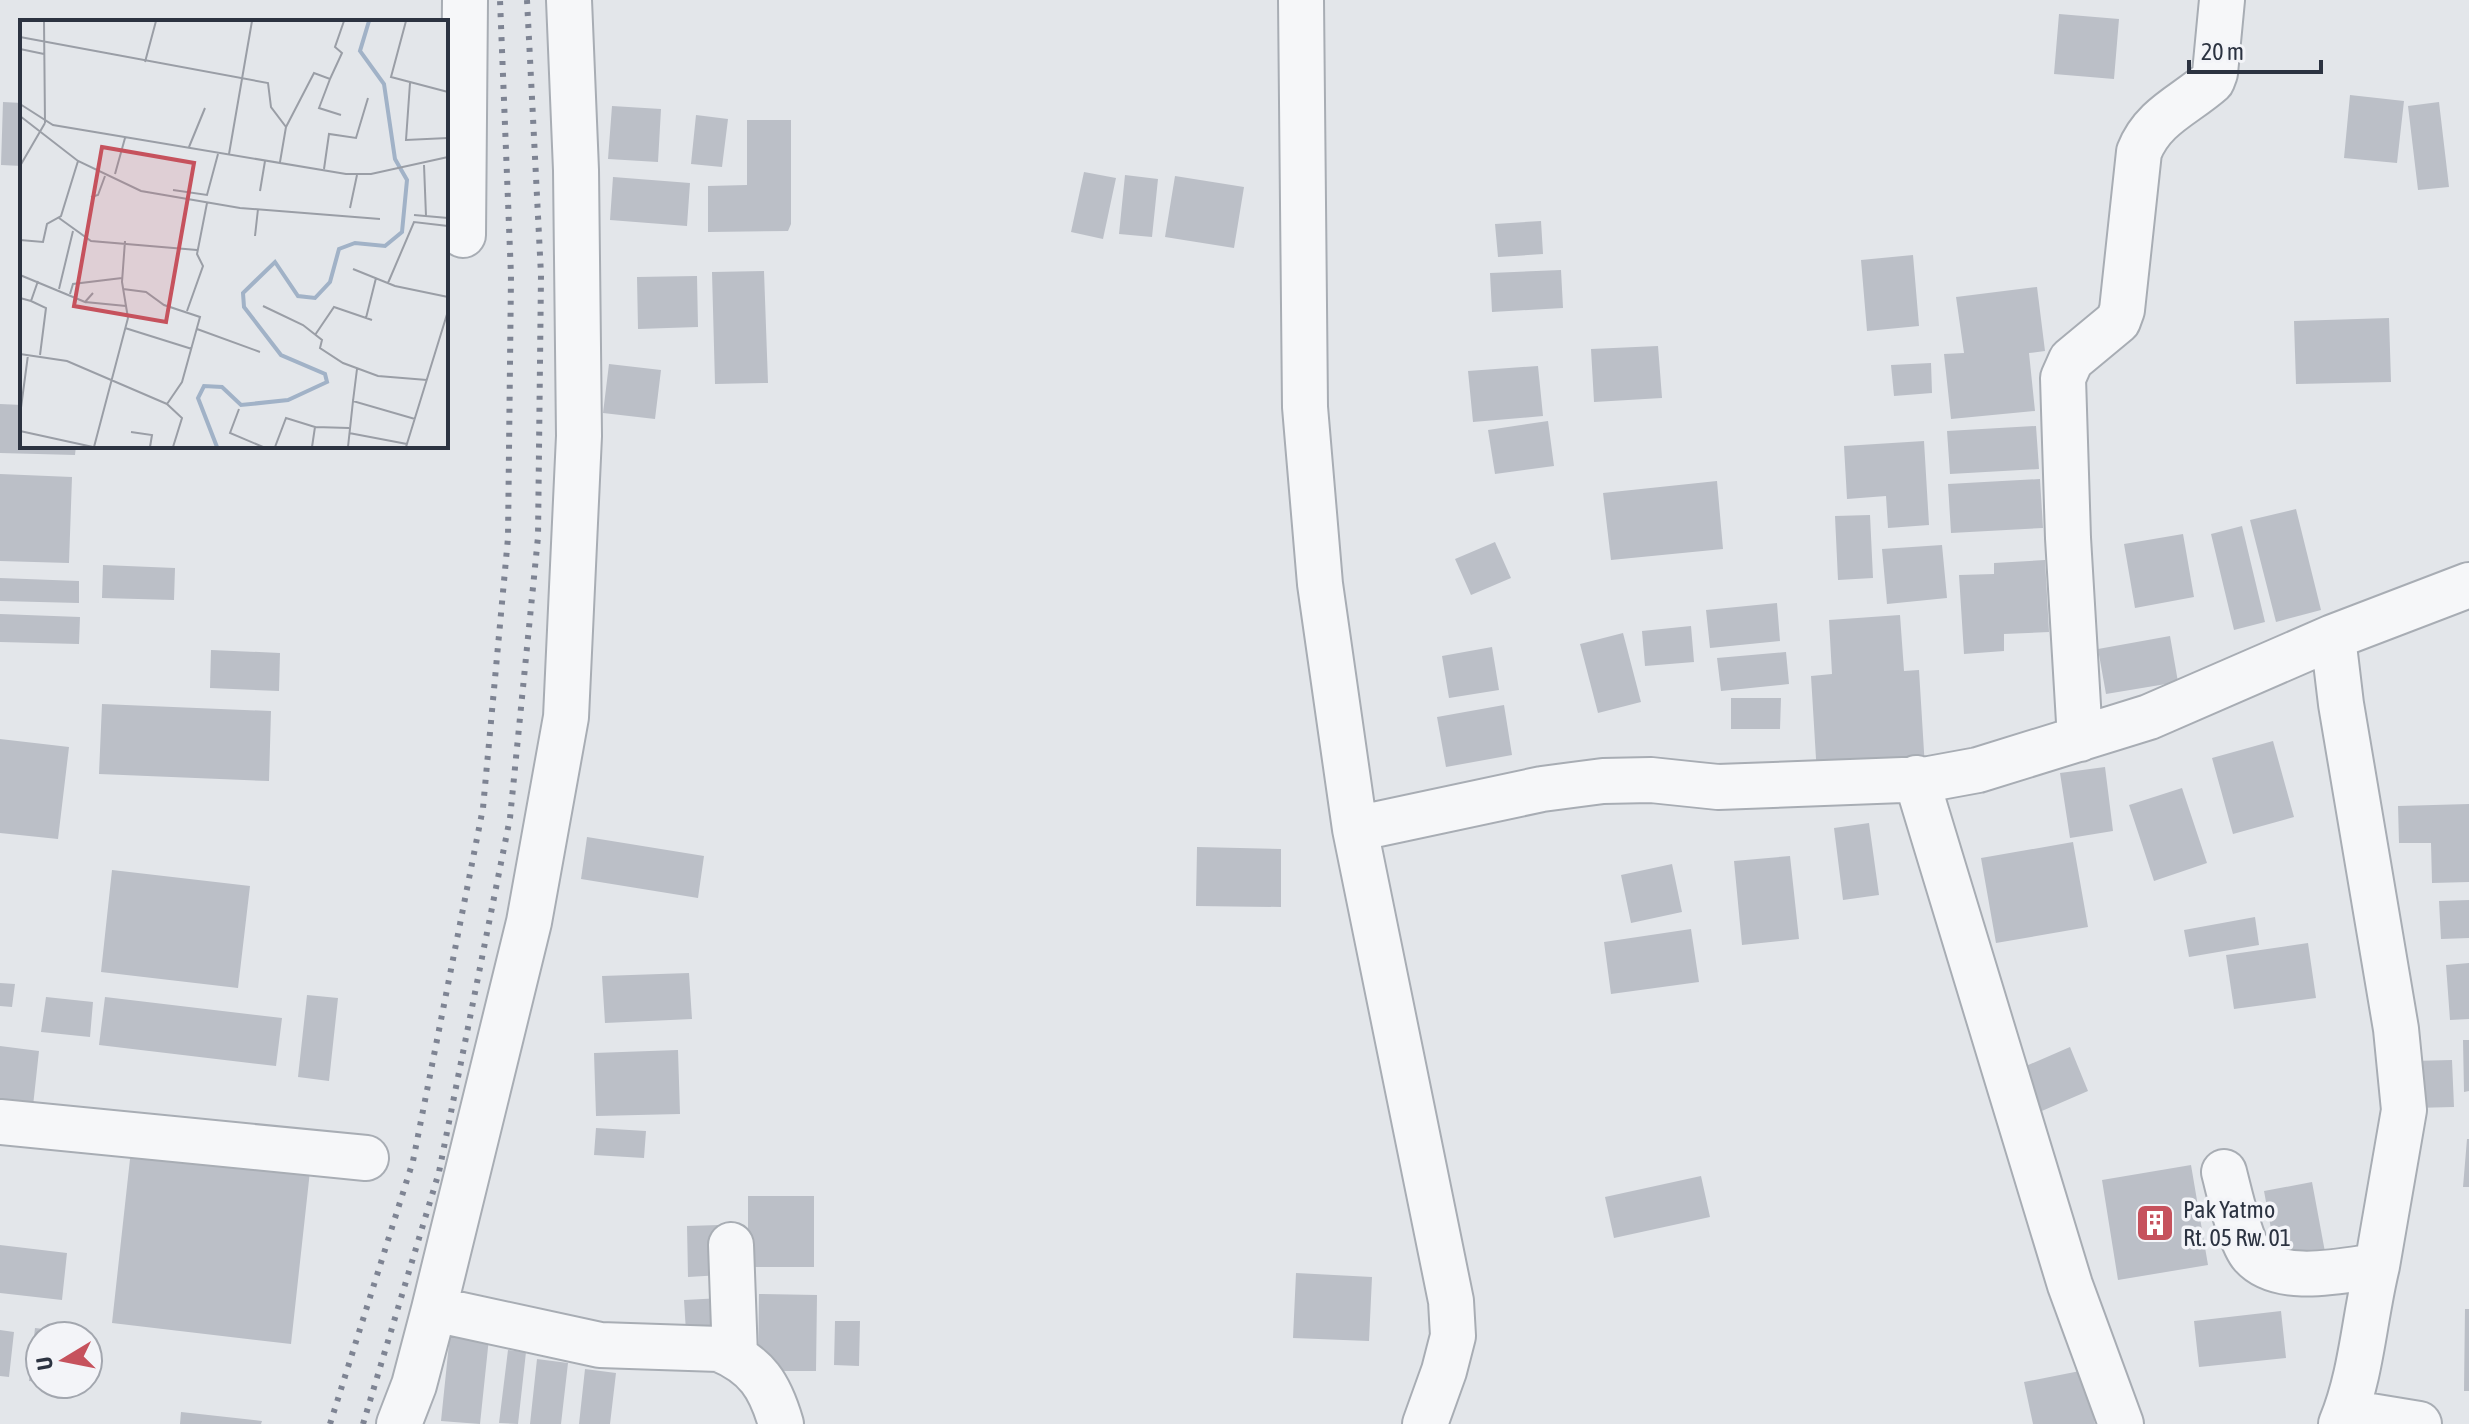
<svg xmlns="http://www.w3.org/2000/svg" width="2469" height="1424" viewBox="0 0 2469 1424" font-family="'Asap Condensed',sans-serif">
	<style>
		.building { fill: #bbbfc7 }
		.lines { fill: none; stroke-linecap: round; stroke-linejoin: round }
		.street-casing { stroke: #a8adb4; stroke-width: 48 }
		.street { stroke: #f6f7f9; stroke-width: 44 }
		.rail { stroke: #7e8493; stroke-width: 6; stroke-dasharray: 4 8; stroke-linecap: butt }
		.labels { text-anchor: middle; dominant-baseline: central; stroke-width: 7; stroke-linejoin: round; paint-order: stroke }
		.poi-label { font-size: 24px; fill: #2c3341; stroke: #f3f4f8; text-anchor: start }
		.inset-river { fill: none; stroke: #a1b2c7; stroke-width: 4 }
		.inset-road { fill: none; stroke: #9a9ea6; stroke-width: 2 }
		.view { fill: #c6525d; fill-opacity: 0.15; stroke: #c6525d; stroke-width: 4 }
		.inset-edge { fill: none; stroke: #2c3341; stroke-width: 4 }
	</style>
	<rect width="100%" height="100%" fill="#e3e6ea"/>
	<path class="building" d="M 2059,14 L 2119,19 L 2114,79 L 2054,74 Z
		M 2350,95 L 2404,101 L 2397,163 L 2344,158 Z
		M 3,102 L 22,103 L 22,166 L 1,165 Z
		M 2439,102 L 2449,187 L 2418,190 L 2408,106 Z
		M 612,106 L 661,109 L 658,162 L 608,159 Z
		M 696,115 L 728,119 L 722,167 L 691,164 Z
		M 747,120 L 791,120 L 791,224 L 788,231 L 708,232 L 708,186 L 747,185 Z
		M 1084,172 L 1116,178 L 1103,239 L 1071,232 Z
		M 1125,175 L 1158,179 L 1152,237 L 1119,234 Z
		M 1175,176 L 1244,187 L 1234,248 L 1165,237 Z
		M 613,177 L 690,183 L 687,226 L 610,220 Z
		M 1541,221 L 1543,254 L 1498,257 L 1495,224 Z
		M 1913,255 L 1919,326 L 1867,331 L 1861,260 Z
		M 1561,270 L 1563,308 L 1492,312 L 1490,273 Z
		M 764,271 L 768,383 L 715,384 L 712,272 Z
		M 697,276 L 698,327 L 638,329 L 637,277 Z
		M 2037,287 L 2045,351 L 2029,353 L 2035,411 L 1951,419 L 1944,354 L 1964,353 L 1956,297 Z
		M 2389,318 L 2391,382 L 2296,384 L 2294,321 Z
		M 1658,346 L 1662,398 L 1594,402 L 1591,349 Z
		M 1931,363 L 1932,393 L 1894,396 L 1891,365 Z
		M 609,364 L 661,370 L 655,419 L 603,413 Z
		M 1538,366 L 1543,416 L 1473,422 L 1468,371 Z
		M 0,404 L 22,405 L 22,446 L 76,446 L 75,455 L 0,453 Z
		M 1548,421 L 1554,466 L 1495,474 L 1488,430 Z
		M 2036,426 L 2039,469 L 1950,474 L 1947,431 Z
		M 1924,441 L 1929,525 L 1888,528 L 1886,496 L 1847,499 L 1844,446 Z
		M 0,474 L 72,477 L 69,563 L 0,561 Z
		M 2040,479 L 2043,528 L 1951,533 L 1948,484 Z
		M 1717,481 L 1723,549 L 1611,560 L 1603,493 Z
		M 2296,509 L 2321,610 L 2276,622 L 2250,520 Z
		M 1870,515 L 1873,578 L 1838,580 L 1835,516 Z
		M 2242,526 L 2265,622 L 2234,630 L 2211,534 Z
		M 2183,534 L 2194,597 L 2135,608 L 2124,544 Z
		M 1495,542 L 1511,578 L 1471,595 L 1455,559 Z
		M 1942,545 L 1947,598 L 1887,604 L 1882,549 Z
		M 2045,560 L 2049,632 L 2004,634 L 2004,651 L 1964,654 L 1959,575 L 1994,574 L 1994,563 Z
		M 103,565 L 175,568 L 174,600 L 102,598 Z
		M 0,578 L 79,581 L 79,603 L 0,601 Z
		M 1777,603 L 1780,641 L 1710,648 L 1706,610 Z
		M 0,614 L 80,617 L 79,644 L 0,642 Z
		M 1900,615 L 1904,671 L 1919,670 L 1925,768 L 1817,775 L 1811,676 L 1832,674 L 1829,620 Z
		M 1691,626 L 1694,662 L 1645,666 L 1642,631 Z
		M 1623,633 L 1641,702 L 1598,713 L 1580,644 Z
		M 2170,636 L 2178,682 L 2106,694 L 2098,649 Z
		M 1492,647 L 1499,690 L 1449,698 L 1442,656 Z
		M 211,650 L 280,653 L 279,691 L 210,688 Z
		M 1786,652 L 1789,684 L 1721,691 L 1717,658 Z
		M 1731,698 L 1781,698 L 1780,729 L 1731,729 Z
		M 102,704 L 271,711 L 269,781 L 99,774 Z
		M 1504,705 L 1512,755 L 1446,767 L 1437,717 Z
		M 0,739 L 69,747 L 58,839 L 0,833 Z
		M 2273,741 L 2294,817 L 2233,834 L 2212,758 Z
		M 2105,767 L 2113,831 L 2070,838 L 2060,773 Z
		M 2182,788 L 2207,863 L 2154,881 L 2129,805 Z
		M 2469,804 L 2469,882 L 2432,883 L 2431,843 L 2399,843 L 2398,806 Z
		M 1869,823 L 1879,895 L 1843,900 L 1834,828 Z
		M 587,837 L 704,856 L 698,898 L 581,879 Z
		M 2073,842 L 2088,927 L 1996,943 L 1981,858 Z
		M 1197,847 L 1281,849 L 1281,907 L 1196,906 Z
		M 1790,856 L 1799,939 L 1742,945 L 1734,861 Z
		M 1672,864 L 1682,912 L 1631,923 L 1621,875 Z
		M 112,870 L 250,886 L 238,988 L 101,972 Z
		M 2469,900 L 2469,938 L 2441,939 L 2439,901 Z
		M 2255,917 L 2259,945 L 2189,957 L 2184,930 Z
		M 1691,929 L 1699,982 L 1611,994 L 1604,942 Z
		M 2308,943 L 2316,998 L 2234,1009 L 2226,955 Z
		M 2469,963 L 2469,1019 L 2450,1020 L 2446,965 Z
		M 689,973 L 692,1019 L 605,1023 L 602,976 Z
		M 0,983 L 15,984 L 12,1007 L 0,1006 Z
		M 307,995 L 338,998 L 329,1081 L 298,1077 Z
		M 46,997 L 93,1002 L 90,1037 L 41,1032 Z
		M 105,997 L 282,1018 L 276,1066 L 99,1045 Z
		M 2463,1040 L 2469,1040 L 2469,1091 L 2464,1092 Z
		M 0,1046 L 39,1051 L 33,1106 L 0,1102 Z
		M 2070,1047 L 2088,1091 L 2030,1116 L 2012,1072 Z
		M 678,1050 L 680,1114 L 596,1116 L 594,1053 Z
		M 2452,1060 L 2454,1107 L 2413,1108 L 2412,1061 Z
		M 596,1128 L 646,1131 L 644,1158 L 594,1155 Z
		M 2467,1139 L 2469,1139 L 2469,1187 L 2463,1187 Z
		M 131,1150 L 310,1171 L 291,1344 L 112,1323 Z
		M 2191,1165 L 2208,1265 L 2118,1280 L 2102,1180 Z
		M 1701,1176 L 1710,1217 L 1614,1238 L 1605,1197 Z
		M 2312,1182 L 2325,1252 L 2277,1261 L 2264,1191 Z
		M 748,1196 L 814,1196 L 814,1267 L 748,1267 Z
		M 719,1225 L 721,1275 L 688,1277 L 687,1226 Z
		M 0,1245 L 67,1253 L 62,1300 L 0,1293 Z
		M 1296,1273 L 1372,1277 L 1369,1341 L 1293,1338 Z
		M 759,1294 L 817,1295 L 816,1371 L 758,1371 Z
		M 722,1298 L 724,1345 L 687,1348 L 684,1300 Z
		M 2465,1309 L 2469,1309 L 2469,1391 L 2464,1391 Z
		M 2281,1311 L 2286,1358 L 2199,1367 L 2194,1321 Z
		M 835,1321 L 860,1321 L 859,1366 L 834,1365 Z
		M 35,1328 L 88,1334 L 40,1336 L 40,1382 L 29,1381 Z
		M 0,1330 L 14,1332 L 9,1377 L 0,1376 Z
		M 450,1334 L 489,1338 L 480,1424 L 441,1421 Z
		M 508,1350 L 526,1352 L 518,1424 L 499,1423 Z
		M 537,1359 L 568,1363 L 561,1424 L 530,1424 Z
		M 585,1369 L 616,1373 L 610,1424 L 579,1424 Z
		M 2085,1370 L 2095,1424 L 2033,1424 L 2024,1382 Z
		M 181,1412 L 262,1421 L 261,1424 L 180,1424 Z"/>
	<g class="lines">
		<defs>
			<path id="street" d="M 1301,0 L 1305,407 L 1320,584 L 1355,829 L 1451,1301 L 1453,1336 L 1444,1371 L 1425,1424
				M 463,235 L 465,0
				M 2333,637 L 2341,704 L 2396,1029 L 2404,1110 L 2377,1266
				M 2080,739 L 2068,538 L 2063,378 L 2071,360 L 2118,321 L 2122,310 L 2139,152 C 2153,116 2185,105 2212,81 L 2215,73 L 2222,0
				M 1916,778 L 2070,1285 L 2121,1424
				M 1355,829 L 1542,789 L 1603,781 L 1651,780 L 1718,787 L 1929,779 L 1978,770 L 2149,717 L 2333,637 L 2469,585
				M 0,1122 L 366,1158
				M 2224,1172 C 2229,1191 2240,1242 2252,1255 C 2279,1285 2340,1271 2377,1266 C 2364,1319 2362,1373 2341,1424
				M 731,1245 L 735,1356
				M 434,1309 L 600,1345 L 719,1349 C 757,1365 770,1386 781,1424
				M 2346,1412 L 2419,1424
				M 399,1424 L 414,1385 L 434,1309 L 529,922 L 566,717 L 579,436 L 576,170 L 569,0"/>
		</defs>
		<use href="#street" class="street-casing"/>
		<use href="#street" class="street"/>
		<path class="rail" d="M 330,1424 L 413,1161 L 483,808 L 508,538 L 511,276 L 500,0
			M 363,1424 L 439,1172 L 510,818 L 538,537 L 541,275 L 527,0"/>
	</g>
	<defs>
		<symbol id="building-square" viewBox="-11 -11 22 22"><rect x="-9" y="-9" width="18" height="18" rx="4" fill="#c6525d" stroke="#f3f4f8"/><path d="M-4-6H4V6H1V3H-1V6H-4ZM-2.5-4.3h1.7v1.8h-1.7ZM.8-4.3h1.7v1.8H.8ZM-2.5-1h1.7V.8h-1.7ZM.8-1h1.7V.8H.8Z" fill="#fff"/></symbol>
	</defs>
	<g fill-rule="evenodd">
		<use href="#building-square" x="2133" y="1201" width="44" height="44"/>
	</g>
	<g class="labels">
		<g class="poi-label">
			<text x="2183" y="1209">Pak Yatmo<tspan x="2183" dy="28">Rt. 05 Rw. 01</tspan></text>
		</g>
	</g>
	<g transform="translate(20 20)">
		<rect width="428" height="428" fill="#e3e6ea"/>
		<path class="inset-river" d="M 197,427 L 178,378 L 184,366 L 202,367 L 221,385 L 268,380 L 307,362 L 305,354 L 261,335 L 224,287 L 223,273 L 255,242 L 278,276 L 295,278 L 310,262 L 319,229 L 335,223 L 365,226 L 382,212 L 387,160 L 375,139 L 364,64 L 340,31 L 349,1"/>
		<path class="inset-road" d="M 24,1 L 25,103M 386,1 L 371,57 L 428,72M 0,17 L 248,63 L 251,87 L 266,107 L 260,142M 0,29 L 24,34M 125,42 L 136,1M 310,59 L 299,88 L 321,95M 390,63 L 386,120 L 428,118M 0,84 L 33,105 L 326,154 L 351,154 L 428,137M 0,96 L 58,141 L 121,171 L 220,188 L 360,199M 266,107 L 294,53 L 310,59 L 322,33 L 315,27 L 324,1M 169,127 L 185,88M 209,134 L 232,1M 404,145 L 406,196M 0,146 L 25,103M 304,149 L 309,114 L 336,118 L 348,78M 95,154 L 105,118M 153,170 L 187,175 L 198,134M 240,171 L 245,141M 71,177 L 78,175 L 85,156M 330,188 L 337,155M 394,195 L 428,198M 39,198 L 71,221 L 177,230M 235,216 L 238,189M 0,220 L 23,222 L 27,204 L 41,196 L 58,141M 333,249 L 375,266 L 428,277M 0,255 L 65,282 L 73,273M 368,263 L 394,202 L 428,206M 39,269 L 53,211M 103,269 L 126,272 L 144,285 L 180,297 L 162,362 L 147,384 L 162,398 L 153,427M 50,274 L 53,264 L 102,258M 0,278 L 11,281 L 18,261M 11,281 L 26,288 L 20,335M 65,282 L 106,286M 243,286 L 283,305 L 302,320 L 300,328 L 323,343 L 358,356 L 407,360M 167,291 L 183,246 L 177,234 L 187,183M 346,298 L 356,258M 105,308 L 172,329M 177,309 L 240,332M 295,315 L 314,287 L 352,300M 0,334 L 47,341 L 147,384M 333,381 L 337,349M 219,389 L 210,413 L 243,427M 0,395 L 8,335M 295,407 L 329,408M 0,411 L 73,427M 111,412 L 132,415 L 130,427M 329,413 L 387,424M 74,427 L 108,298 L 102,262 L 105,221M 255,427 L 266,398 L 295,407 L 292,427M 328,427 L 333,381 L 395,399M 386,427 L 428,291"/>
		<path class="view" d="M 82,127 L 174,143 L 146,302 L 54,286 Z"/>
		<rect width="428" height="428" class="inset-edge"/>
	</g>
	<g transform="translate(64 1360) rotate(260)"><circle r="38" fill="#f3f4f8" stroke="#a3a7af" stroke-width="2"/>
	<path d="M0-6L14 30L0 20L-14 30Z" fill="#c6525d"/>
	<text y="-12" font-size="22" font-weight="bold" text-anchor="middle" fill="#2c3341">U</text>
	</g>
	<path d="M2189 60v12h132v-12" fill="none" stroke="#2c3341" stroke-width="4"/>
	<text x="2201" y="60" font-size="24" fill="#2c3341" stroke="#f3f4f8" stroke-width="6" paint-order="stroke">20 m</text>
</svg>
